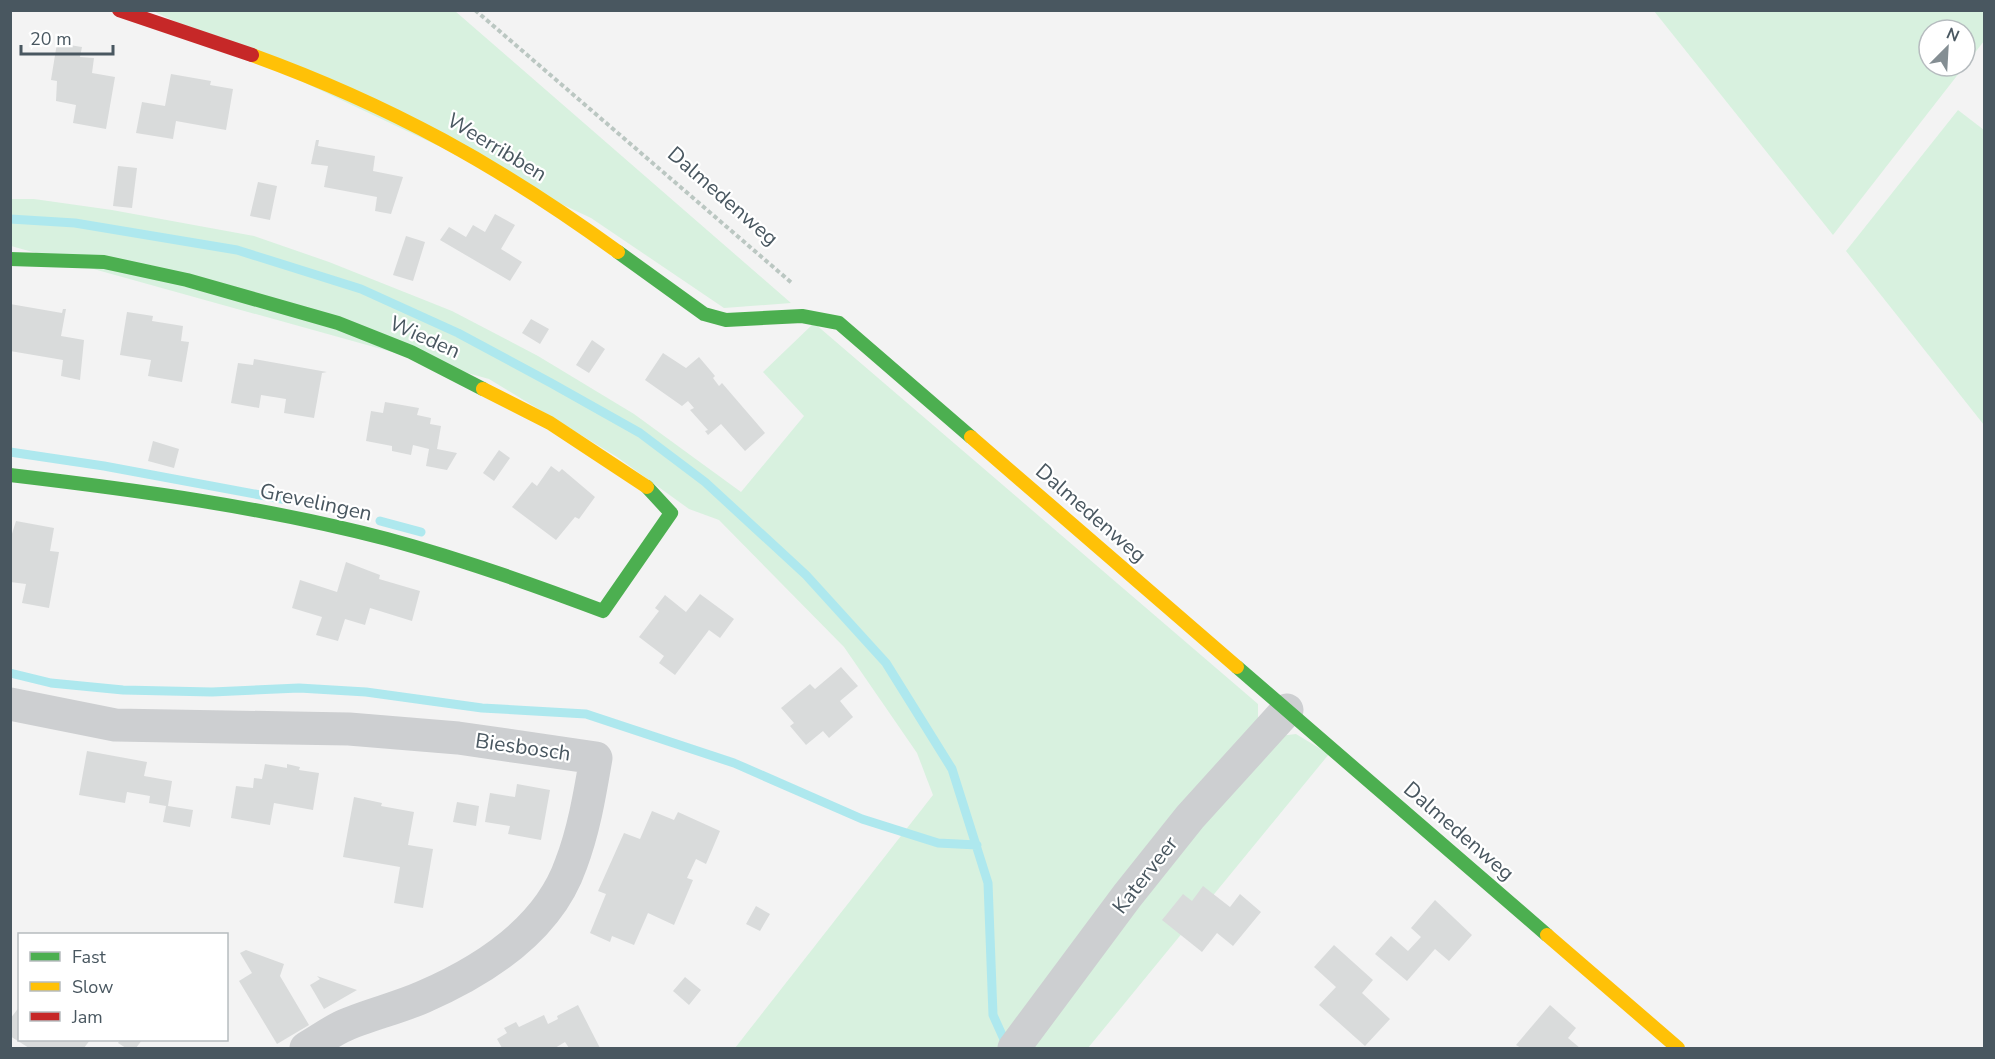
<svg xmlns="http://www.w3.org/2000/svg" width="1995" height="1059" viewBox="0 0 1995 1059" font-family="'Nunito Sans',sans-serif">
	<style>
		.green { fill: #d8f1df; fill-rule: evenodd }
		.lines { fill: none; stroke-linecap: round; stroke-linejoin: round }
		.stream { stroke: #aee8ee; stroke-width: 9 }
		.building { fill: #d9dbdb }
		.path { stroke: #bbc7c2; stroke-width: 4; stroke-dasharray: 4.5 3; stroke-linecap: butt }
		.street { stroke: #cdcfd1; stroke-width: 33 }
		.fast { stroke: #4caf50; stroke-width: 14 }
		.slow { stroke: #ffc107; stroke-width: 14 }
		.jam { stroke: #c62828; stroke-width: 14 }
		.labels { text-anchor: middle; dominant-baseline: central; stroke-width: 4.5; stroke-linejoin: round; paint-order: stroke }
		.street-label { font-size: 21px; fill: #495760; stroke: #fff }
	</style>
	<rect width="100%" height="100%" fill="#f3f3f3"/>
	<path class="green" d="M 153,11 L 455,11 L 791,303 L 724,308 L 591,218 Z
		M 1654,11 L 1984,11 L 1984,41 L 1833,235 ZM 1929,30 L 1965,30 L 1965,66 L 1929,66 Z
		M 1958,110 L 1984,130 L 1984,425 L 1846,251 Z
		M 10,199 L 34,199 L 112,210 L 254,236 L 329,262 L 452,311 L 538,356 L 634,414 L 741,492 L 804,416 L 763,372 L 814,323 L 1258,704 L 1258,722 L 1007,1048 L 735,1048 L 933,795 L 917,753 L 844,647 L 719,520 L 689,509 L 617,457 L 489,379 L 11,246 Z
		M 1296,734 L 1329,754 L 1088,1048 L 1023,1048 L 1124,912 L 1279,736 Z"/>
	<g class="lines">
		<path class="stream" d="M 10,219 L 75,223 L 237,250 L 361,289 L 458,333 L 551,383 L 640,433 L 705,482 L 806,575 L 886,663 L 952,769 L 988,883 L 993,1015 L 1007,1046
			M 10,452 L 104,466 L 287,500
			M 380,521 L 421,532
			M 10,673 L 51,683 L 123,690 L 212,692 L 299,688 L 366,692 L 482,708 L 586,714 L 734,763 L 862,819 L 938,843 L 977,845"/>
	</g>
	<path class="building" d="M 57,43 L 82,47 L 80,57 L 94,58 L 92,73 L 115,77 L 106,129 L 73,123 L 76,105 L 56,101 L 57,81 L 51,80 Z
		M 171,74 L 211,81 L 210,85 L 233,89 L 226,130 L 176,121 L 173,139 L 136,133 L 142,102 L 165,106 Z
		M 316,140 L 319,140 L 318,146 L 375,156 L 373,171 L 403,177 L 391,214 L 375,211 L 377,197 L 324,187 L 328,166 L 311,164 Z
		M 118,166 L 137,168 L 132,208 L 113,206 Z
		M 258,182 L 277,186 L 270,220 L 250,216 Z
		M 495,214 L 515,225 L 501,249 L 522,262 L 510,281 L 440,240 L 449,227 L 466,237 L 473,225 L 485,232 Z
		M 406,236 L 425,242 L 413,281 L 393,275 Z
		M 10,304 L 62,313 L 63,309 L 66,309 L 61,336 L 84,340 L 80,380 L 61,376 L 63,360 L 10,351 Z
		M 127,312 L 153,316 L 152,321 L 183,326 L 181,341 L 189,342 L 182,382 L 148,376 L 151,360 L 120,355 Z
		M 531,319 L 549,329 L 540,344 L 522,333 Z
		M 592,340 L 605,349 L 589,373 L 576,365 Z
		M 663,353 L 686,368 L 699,357 L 715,376 L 713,378 L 719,386 L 722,383 L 765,433 L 745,451 L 721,424 L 708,435 L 705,431 L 708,430 L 690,410 L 694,408 L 688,401 L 682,406 L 645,380 Z
		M 254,359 L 327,372 L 322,373 L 314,418 L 284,413 L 286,399 L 261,395 L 259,408 L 231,403 L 238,363 L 253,365 Z
		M 385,402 L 419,408 L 417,415 L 431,418 L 430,424 L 441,426 L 437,449 L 457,453 L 447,470 L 426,466 L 429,449 L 413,445 L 411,455 L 392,451 L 392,446 L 366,441 L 371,411 L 383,413 Z
		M 153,441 L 179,449 L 174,468 L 148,461 Z
		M 499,450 L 510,458 L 494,481 L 483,473 Z
		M 551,466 L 559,472 L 562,469 L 595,497 L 579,519 L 575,517 L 556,540 L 512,507 L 532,482 L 537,486 Z
		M 16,521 L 54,528 L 50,551 L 59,552 L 49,608 L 22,603 L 26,584 L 10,582 L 10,540 Z
		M 346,562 L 380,575 L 379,579 L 420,591 L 412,621 L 370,608 L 365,625 L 345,619 L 338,641 L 316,635 L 322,617 L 292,608 L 300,580 L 337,592 Z
		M 700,594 L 734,619 L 720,638 L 709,630 L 675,675 L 659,663 L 664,656 L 639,637 L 659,611 L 655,608 L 665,595 L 686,612 Z
		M 841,667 L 858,686 L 840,701 L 853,717 L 829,738 L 823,731 L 806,745 L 790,726 L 794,723 L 781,708 L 810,684 L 815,689 Z
		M 87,751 L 147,762 L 144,776 L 172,781 L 168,806 L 193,810 L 190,827 L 163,822 L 166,806 L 149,803 L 150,796 L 127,792 L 125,803 L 79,795 Z
		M 265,764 L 287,768 L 287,764 L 300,767 L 299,770 L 319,773 L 313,810 L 274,803 L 270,825 L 231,818 L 236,786 L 253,788 L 254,778 L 262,779 Z
		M 517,784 L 550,790 L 541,840 L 508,834 L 510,826 L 485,822 L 490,793 L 515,797 Z
		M 354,797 L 382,803 L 381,806 L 414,812 L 408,845 L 433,849 L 423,908 L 394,903 L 400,867 L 343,857 Z
		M 457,802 L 479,806 L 476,826 L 453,822 Z
		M 652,811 L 674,820 L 678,812 L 720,831 L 706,864 L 696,859 L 687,878 L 693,880 L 674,925 L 648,913 L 634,945 L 612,936 L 610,942 L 590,933 L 606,894 L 598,891 L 624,833 L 640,839 Z
		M 1203,886 L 1230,907 L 1240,894 L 1261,912 L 1233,946 L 1217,933 L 1202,952 L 1162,920 L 1183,894 L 1192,901 Z
		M 1435,900 L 1472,935 L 1449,961 L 1435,949 L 1407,981 L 1375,954 L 1391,936 L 1408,951 L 1421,937 L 1411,928 Z
		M 756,906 L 770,914 L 760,931 L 746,924 Z
		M 1334,945 L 1373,980 L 1362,993 L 1390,1019 L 1365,1046 L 1319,1005 L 1336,987 L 1314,967 Z
		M 246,950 L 284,964 L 280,976 L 309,1025 L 277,1044 L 239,981 L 252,973 L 240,953 Z
		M 317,976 L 357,990 L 324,1009 L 310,985 L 320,979 Z
		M 685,977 L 701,990 L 689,1005 L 673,991 Z
		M 578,1005 L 600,1048 L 569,1048 L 565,1042 L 555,1048 L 502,1048 L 497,1039 L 507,1033 L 504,1028 L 516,1022 L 519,1027 L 544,1015 L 548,1024 L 558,1019 L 557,1016 Z
		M 1550,1005 L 1576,1028 L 1568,1038 L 1580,1048 L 1521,1048 L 1516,1045 Z
		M 20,1006 L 20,1040 L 90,1040 L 84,1048 L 29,1048 L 10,1036 L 10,1019 Z
		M 120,1040 L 142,1040 L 136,1048 L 126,1048 L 118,1043 Z"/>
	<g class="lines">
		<path class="path" d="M 475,10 L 793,284"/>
		<path class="street" d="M 10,704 L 115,725 L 349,729 L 458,738 L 596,758 C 590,793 584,830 571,864 C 548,930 483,971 423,997 C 396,1009 367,1015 341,1027 C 329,1033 318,1041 306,1048
			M 1014,1048 L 1127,896 L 1190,817 L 1287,710"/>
		<path class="fast" d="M 618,252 L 704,314 L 726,320 L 802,316 L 839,323 L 971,437
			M 10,259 L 104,262 L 187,280 L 338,323 L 411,352 L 483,389
			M 10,475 C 137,490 264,507 387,539 C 461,559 532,584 603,611 L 671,513 L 647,487
			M 1237,667 L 1547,935"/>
		<path class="slow" d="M 252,55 C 390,105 500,166 618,252
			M 483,389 L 550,423 L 647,487
			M 971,437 L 1237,667
			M 1547,935 L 1678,1048"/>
		<path class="jam" d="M 119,10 L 252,55"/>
	</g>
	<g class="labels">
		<g class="street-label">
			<text transform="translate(497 147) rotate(31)">Weerribben</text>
			<text transform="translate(723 196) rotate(41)">Dalmedenweg</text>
			<text transform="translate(425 337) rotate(24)">Wieden</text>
			<text transform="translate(316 502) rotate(12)">Grevelingen</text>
			<text transform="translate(1091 513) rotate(41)">Dalmedenweg</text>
			<text transform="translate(523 747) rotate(8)">Biesbosch</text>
			<text transform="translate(1459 831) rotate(41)">Dalmedenweg</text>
			<text transform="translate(1145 875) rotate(-52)">Katerveer</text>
		</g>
	</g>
	<rect width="1995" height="1059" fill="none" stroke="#495760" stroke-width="24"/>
	<rect x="18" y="933" width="210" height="108" fill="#ffffff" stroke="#b6bcbf" stroke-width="1.5"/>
	<rect x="30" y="952" width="30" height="9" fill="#4caf50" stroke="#b6bcbf" stroke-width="1.5"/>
	<text x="72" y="963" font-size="18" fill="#495760">Fast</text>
	<rect x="30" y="982" width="30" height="9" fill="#ffc107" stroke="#b6bcbf" stroke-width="1.5"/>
	<text x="72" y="993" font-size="18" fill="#495760">Slow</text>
	<rect x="30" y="1012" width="30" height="9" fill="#c62828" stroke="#b6bcbf" stroke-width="1.5"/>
	<text x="72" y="1023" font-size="18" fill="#495760">Jam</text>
	<g transform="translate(1947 48) rotate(24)"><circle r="28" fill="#ffffff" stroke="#b6bcbf" stroke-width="1.5"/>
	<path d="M0-4.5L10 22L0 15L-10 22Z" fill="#848e93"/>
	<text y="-9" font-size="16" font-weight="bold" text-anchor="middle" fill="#495760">N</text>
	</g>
	<path d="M21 45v9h92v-9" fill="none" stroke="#495760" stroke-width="3"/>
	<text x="30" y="45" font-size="18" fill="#495760" stroke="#ffffff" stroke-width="4.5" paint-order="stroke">20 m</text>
</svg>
